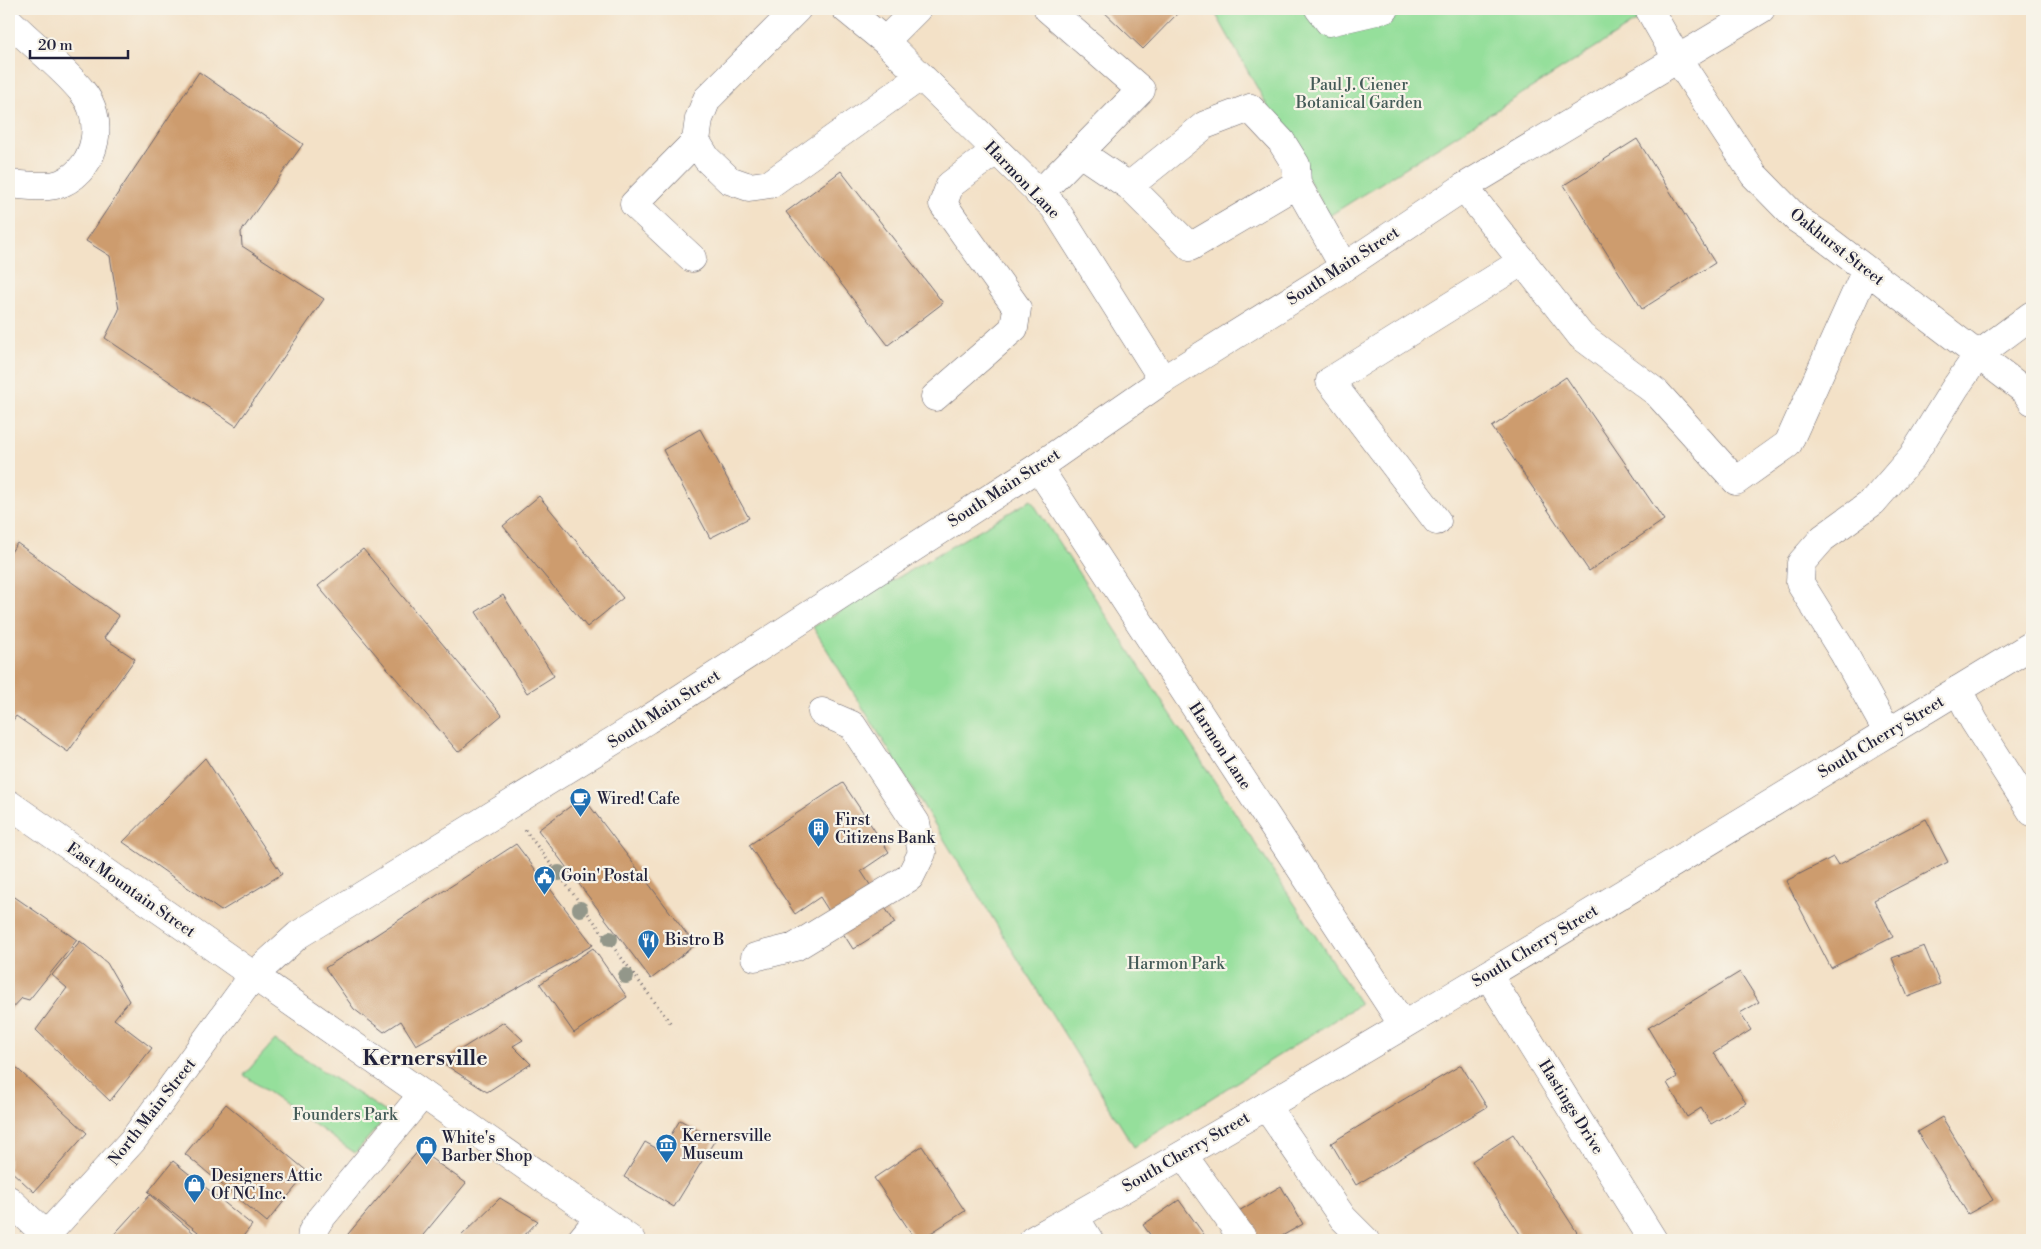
<svg xmlns="http://www.w3.org/2000/svg" width="2041" height="1249" viewBox="0 0 2041 1249" font-family="'Libre Bodoni',serif">
	<style>
		.green { fill: #95df9b; stroke: #5c806b }
		.building { fill: #cd9c6e }
		.lines { fill: none; stroke-linecap: round; stroke-linejoin: round }
		.minor-casing { stroke: #6b656c; stroke-width: 29 }
		.major-casing { stroke: #6b656c; stroke-width: 29 }
		.path { stroke: #6b656c; stroke-width: 3; stroke-dasharray: 1 4; stroke-linecap: butt }
		.minor { stroke: #fff; stroke-width: 28 }
		.major { stroke: #fff; stroke-width: 28 }
		.tree { fill: #93978a }
		.labels { text-anchor: middle; dominant-baseline: central; stroke-width: 4.5; stroke-linejoin: round; paint-order: stroke }
		.park-label { font-size: 16px; fill: #445b58; stroke: #f7f3e8 }
		.street-label { font-size: 16px; fill: #22223b; stroke: #f7f3e8 }
		.poi-label { font-size: 16px; fill: #22223b; stroke: #f7f3e8; text-anchor: start }
		.district-label { font-size: 21px; font-weight: bold; fill: #22223b; stroke: #f7f3e8 }
	</style>
	<rect width="100%" height="100%" fill="#f7f3e8"/>
	<filter id="ink" filterUnits="userSpaceOnUse"><feTurbulence type="fractalNoise" baseFrequency=".02" numOctaves="2"/><feDisplacementMap in="SourceGraphic" scale="10" xChannelSelector="R" yChannelSelector="G"/><feConvolveMatrix kernelMatrix="1 2 1 2 8 2 1 2 1" color-interpolation-filters="sRGB"/></filter>
	<filter id="wash" filterUnits="userSpaceOnUse"><feTurbulence type="fractalNoise" baseFrequency=".0096" numOctaves="4" result="noise"/><feDisplacementMap in="SourceGraphic" scale="20" xChannelSelector="R" yChannelSelector="G"/><feGaussianBlur stdDeviation="1.12" result="paint"/><feColorMatrix in="noise" values="0 0 0 0 0 0 0 0 0 0 0 0 0 0 0 0 0 1.4 0 .05"/><feComposite in="paint" operator="in"/></filter>
	<g filter="url(#wash)">
		<rect width="100%" height="100%" fill="#f3e1c7"/>
		<path class="green" d="M 1213,9 L 1656,9 L 1329,216 Z
			M 1031,500 L 1360,1004 L 1134,1147 L 813,627 Z
			M 275,1040 L 389,1114 L 355,1153 L 244,1075 Z"/>
		<g id="blocks">
			<path class="building" d="M 1101,9 L 1175,9 L 1179,12 L 1143,49 Z
				M 199,72 L 303,144 L 241,232 L 242,246 L 324,299 L 236,426 L 105,338 L 119,310 L 110,256 L 86,241 Z
				M 1637,139 L 1715,263 L 1642,309 L 1564,185 Z
				M 841,171 L 943,303 L 888,345 L 786,212 Z
				M 1566,377 L 1664,520 L 1589,571 L 1492,427 Z
				M 700,429 L 749,518 L 710,538 L 663,450 Z
				M 539,496 L 623,598 L 587,627 L 503,526 Z
				M 17,543 L 119,616 L 104,638 L 135,659 L 68,752 L 16,716 L 9,726 L 9,555 Z
				M 363,549 L 502,715 L 458,752 L 318,586 Z
				M 503,595 L 554,676 L 527,693 L 476,612 Z
				M 205,758 L 282,874 L 221,911 L 123,842 Z
				M 843,783 L 889,852 L 861,871 L 895,923 L 853,949 L 820,897 L 795,914 L 749,845 Z
				M 583,797 L 695,945 L 651,979 L 538,830 Z
				M 1926,819 L 1948,862 L 1874,900 L 1893,937 L 1831,968 L 1786,881 L 1833,857 L 1838,865 Z
				M 516,844 L 593,945 L 416,1045 L 401,1021 L 384,1032 L 354,1009 L 325,968 Z
				M 9,893 L 77,940 L 29,1000 L 22,998 L 9,1012 Z
				M 80,941 L 107,963 L 129,1001 L 114,1019 L 152,1048 L 110,1101 L 36,1030 L 67,988 L 52,975 Z
				M 1924,946 L 1940,984 L 1908,997 L 1892,958 Z
				M 593,948 L 627,997 L 574,1033 L 540,984 Z
				M 1740,972 L 1759,1002 L 1740,1013 L 1751,1030 L 1714,1053 L 1746,1103 L 1711,1124 L 1701,1108 L 1687,1117 L 1667,1083 L 1677,1077 L 1648,1028 Z
				M 504,1022 L 523,1040 L 513,1046 L 531,1064 L 487,1092 L 441,1062 Z
				M 9,1061 L 87,1133 L 34,1192 L 9,1169 Z
				M 1461,1065 L 1487,1107 L 1356,1185 L 1331,1143 Z
				M 226,1104 L 308,1172 L 267,1222 L 185,1154 Z
				M 1942,1117 L 1993,1200 L 1968,1214 L 1917,1132 Z
				M 680,1120 L 715,1140 L 674,1207 L 624,1177 L 645,1142 L 661,1151 Z
				M 1513,1134 L 1582,1240 L 1524,1240 L 1472,1161 Z
				M 922,1146 L 965,1211 L 920,1240 L 916,1240 L 874,1178 Z
				M 419,1150 L 466,1183 L 419,1240 L 343,1240 Z
				M 173,1161 L 252,1225 L 240,1240 L 208,1240 L 148,1192 Z
				M 1281,1186 L 1303,1224 L 1275,1240 L 1247,1240 L 1232,1215 Z
				M 150,1195 L 202,1240 L 109,1240 Z
				M 500,1198 L 538,1221 L 520,1240 L 457,1240 Z
				M 1179,1200 L 1208,1240 L 1154,1240 L 1143,1225 Z"/>
		</g>
	</g>
	<g filter="url(#ink)">
		<use href="#blocks" fill-opacity="0" stroke="#6b656c" stroke-width="1"/>
		<g class="lines">
			<defs>
				<path id="minor" d="M 797,9 L 707,99 L 699,119 L 696,141 L 707,159 L 729,180 L 749,187 L 770,184 L 921,76
					M 846,9 L 885,41 L 1054,207 L 1163,380
					M 1319,9 L 1329,22 L 1385,9
					M 1649,9 L 1677,58 L 1754,175 L 1797,219 L 1825,238 L 2025,391 L 2032,401
					M 9,21 C 31,43 62,67 81,90 C 106,118 98,167 62,183 C 49,189 23,185 9,184
					M 885,41 L 917,9
					M 1080,153 L 1129,186 L 1190,247 L 1297,184 L 1344,267
					M 1129,186 L 1205,125 L 1250,108 L 1281,141 L 1296,165 L 1297,184
					M 1464,187 L 1581,336 L 1657,393 L 1736,481 L 1788,444 L 1866,270
					M 1039,194 L 1141,90 L 1048,9
					M 692,258 L 634,204 L 696,141
					M 935,397 L 1014,328 L 1017,308 L 943,204 L 950,185 L 995,151
					M 1038,467 L 1403,1025
					M 1437,521 L 1330,381 L 1523,261
					M 1958,690 L 1974,721 L 2032,812
					M 1888,733 L 1843,652 L 1800,583 L 1801,563 L 1823,538 L 1873,502 L 1912,457 L 1955,388 L 1978,355 L 2032,315
					M 755,957 L 795,947 L 910,877 L 922,853 L 916,823 L 852,725 L 822,712
					M 1488,975 L 1653,1240
					M 1266,1106 L 1343,1218 L 1365,1240
					M 1183,1155 L 1244,1240
					M 9,1200 L 46,1235
					M 1075,1217 L 1089,1240
					M 311,1240 L 312,1232 L 320,1219 L 422,1095
					M 581,1240 L 599,1218"/>
				<path id="major" d="M 9,804 L 631,1240
					M 42,1240 L 133,1140 L 253,976 L 298,935 L 647,720 L 1038,467 L 1163,380 L 1344,267 L 1464,187 L 1761,9
					M 1033,1240 C 1371,1050 1701,846 2032,645"/>
			</defs>
			<use href="#minor" class="minor-casing"/>
			<use href="#major" class="major-casing"/>
			<path class="path" d="M 525,830 L 672,1025"/>
			<use href="#minor" class="minor"/>
			<use href="#major" class="major"/>
		</g>
		<g class="tree">
			<circle cx="559" cy="873" r="8"/>
			<circle cx="580" cy="909" r="8"/>
			<circle cx="610" cy="939" r="8"/>
			<circle cx="626" cy="976" r="8"/>
		</g>
	</g>
	<defs>
		<symbol id="cafe-pin" viewBox="-11 -11 22 30"><path d="M0 17L-7.5 6A9.5 9.5 0 1 1 7.5 6Z" fill="#1f6fb2" stroke="#f7f3e8"/><path d="M-5.5-4.5H6V0H3Q3 3.5 0 3.5H-2.5Q-5.5 3.5-5.5 0ZM3-3.2v2h1.7v-2ZM-6 4.5H4V6H-6Z" fill="#fff"/></symbol>
		<symbol id="building-pin" viewBox="-11 -11 22 30"><path d="M0 17L-7.5 6A9.5 9.5 0 1 1 7.5 6Z" fill="#1f6fb2" stroke="#f7f3e8"/><path d="M-4-6H4V6H1V3H-1V6H-4ZM-2.5-4.3h1.7v1.8h-1.7ZM.8-4.3h1.7v1.8H.8ZM-2.5-1h1.7V.8h-1.7ZM.8-1h1.7V.8H.8Z" fill="#fff"/></symbol>
		<symbol id="civic-pin" viewBox="-11 -11 22 30"><path d="M0 17L-7.5 6A9.5 9.5 0 1 1 7.5 6Z" fill="#1f6fb2" stroke="#f7f3e8"/><path d="M-.6-6.5H3V-4.5H.6V-3L4-1V1h2V6H-6V1h2V-1L-.6-3ZM-1.2 2.5V6h2.4V2.5Z" fill="#fff"/></symbol>
		<symbol id="restaurant-pin" viewBox="-11 -11 22 30"><path d="M0 17L-7.5 6A9.5 9.5 0 1 1 7.5 6Z" fill="#1f6fb2" stroke="#f7f3e8"/><path d="M-5-6h1v4h1v-4h1v4h1v-4h1v5L-1.5 .5V6h-2V.5L-5-1ZM5-6V6H3V1.5H1.5Q1.5-4 5-6Z" fill="#fff"/></symbol>
		<symbol id="museum-pin" viewBox="-11 -11 22 30"><path d="M0 17L-7.5 6A9.5 9.5 0 1 1 7.5 6Z" fill="#1f6fb2" stroke="#f7f3e8"/><path d="M0-6L6-3V-2H-6V-3ZM-5-1h2V3h-2ZM-1-1h2V3h-2ZM3-1h2V3H3ZM-6 4H6V6H-6Z" fill="#fff"/></symbol>
		<symbol id="shop-pin" viewBox="-11 -11 22 30"><path d="M0 17L-7.5 6A9.5 9.5 0 1 1 7.5 6Z" fill="#1f6fb2" stroke="#f7f3e8"/><path d="M-5-2.5h2.3a2.7 3.5 0 0 1 5.4 0H5L5.5 6h-11ZM-1.5-2.5h3a1.5 2.3 0 0 0-3 0Z" fill="#fff"/></symbol>
	</defs>
	<g fill-rule="evenodd">
		<use href="#cafe-pin" x="568" y="786" width="25" height="34"/>
		<use href="#building-pin" x="806" y="816" width="25" height="34"/>
		<use href="#civic-pin" x="532" y="864" width="25" height="34"/>
		<use href="#restaurant-pin" x="636" y="928" width="25" height="34"/>
		<use href="#museum-pin" x="654" y="1132" width="25" height="34"/>
		<use href="#shop-pin" x="414" y="1134" width="25" height="34"/>
		<use href="#shop-pin" x="182" y="1172" width="25" height="34"/>
	</g>
	<g class="labels">
		<g class="park-label">
			<text x="1359" y="85">Paul J. Ciener<tspan x="1359" dy="18">Botanical Garden</tspan></text>
			<text x="1176" y="964">Harmon Park</text>
			<text x="345" y="1115">Founders Park</text>
		</g>
		<g class="street-label">
			<text transform="translate(1022 180) rotate(46)">Harmon Lane</text>
			<text transform="translate(1837 247) rotate(38)">Oakhurst Street</text>
			<text transform="translate(1343 266) rotate(-33)">South Main Street</text>
			<text transform="translate(1004 488) rotate(-33)">South Main Street</text>
			<text transform="translate(664 709) rotate(-33)">South Main Street</text>
			<text transform="translate(1881 737) rotate(-31)">South Cherry Street</text>
			<text transform="translate(1220 746) rotate(57)">Harmon Lane</text>
			<text transform="translate(131 890) rotate(35)">East Mountain Street</text>
			<text transform="translate(1535 946) rotate(-31)">South Cherry Street</text>
			<text transform="translate(1571 1107) rotate(58)">Hastings Drive</text>
			<text transform="translate(152 1112) rotate(-52)">North Main Street</text>
			<text transform="translate(1186 1152) rotate(-30)">South Cherry Street</text>
		</g>
		<g class="poi-label">
			<text x="597" y="799">Wired! Cafe</text>
			<text x="835" y="820">First<tspan x="835" dy="18">Citizens Bank</tspan></text>
			<text x="561" y="876">Goin' Postal</text>
			<text x="665" y="940">Bistro B</text>
			<text x="682" y="1136">Kernersville<tspan x="682" dy="18">Museum</tspan></text>
			<text x="442" y="1138">White's<tspan x="442" dy="18">Barber Shop</tspan></text>
			<text x="211" y="1176">Designers Attic<tspan x="211" dy="18">Of NC Inc.</tspan></text>
		</g>
		<g class="district-label">
			<text x="425" y="1059">Kernersville</text>
		</g>
	</g>
	<rect width="2041" height="1249" fill="none" stroke="#f7f3e8" stroke-width="30"/>
	<path d="M30 50v8h98v-8" fill="none" stroke="#22223b" stroke-width="2.5"/>
	<text x="38" y="50" font-size="15" fill="#22223b" stroke="#f7f3e8" stroke-width="4" paint-order="stroke">20 m</text>
</svg>
